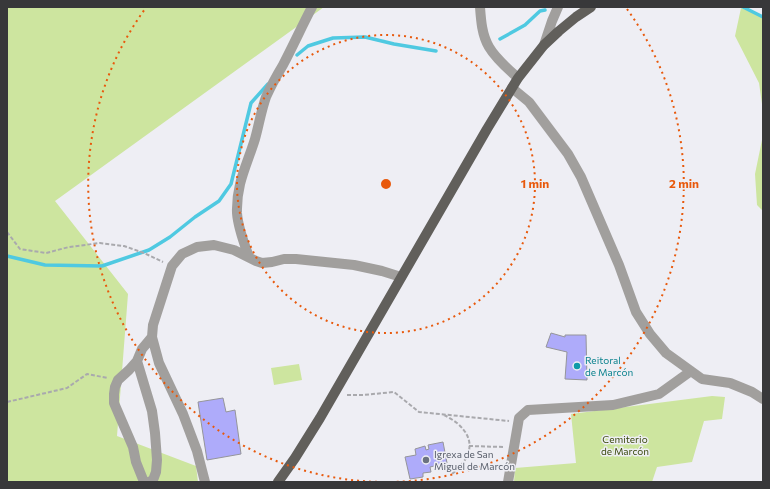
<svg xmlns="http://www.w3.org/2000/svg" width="770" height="489" viewBox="0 0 770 489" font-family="Commissioner,sans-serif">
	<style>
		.green { fill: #cde59f }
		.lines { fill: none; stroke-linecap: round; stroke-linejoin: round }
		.stream { stroke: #4fc9e1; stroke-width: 3.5 }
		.building { fill: #aeabfa; stroke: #95959a }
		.path { stroke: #a9a9ad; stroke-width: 2; stroke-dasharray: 4 2; stroke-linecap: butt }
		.minor { stroke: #a19f9d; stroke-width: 10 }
		.major { stroke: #615f5b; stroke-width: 10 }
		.ring { fill: none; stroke: #e8590c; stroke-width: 2; stroke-dasharray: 2 4 }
		.culture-dot { fill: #0f9aa8; stroke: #eeeef4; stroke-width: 1.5 }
		.worship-dot { fill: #6b7280; stroke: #eeeef4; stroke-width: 1.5 }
		.labels { text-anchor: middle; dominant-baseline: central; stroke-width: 3; stroke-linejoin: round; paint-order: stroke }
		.culture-label { font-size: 10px; fill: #0d838f; stroke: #eeeef4; text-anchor: start }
		.park-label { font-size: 10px; fill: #3a490c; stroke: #eeeef4 }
		.worship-label { font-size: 10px; fill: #5b616d; stroke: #eeeef4; text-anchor: start }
		.centre { fill: #e8590c; stroke: #eeeef4; stroke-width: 2 }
		.ring-label { font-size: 12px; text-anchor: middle; font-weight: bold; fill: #e8590c; stroke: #eeeef4; stroke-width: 3; stroke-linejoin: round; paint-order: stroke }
	</style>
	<rect width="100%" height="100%" fill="#eeeef4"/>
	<path class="green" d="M 7,7 L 324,7 L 55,201 L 128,294 L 117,436 L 196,466 L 198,482 L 7,482 Z
		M 741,8 L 763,16 L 763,111 L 759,83 L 735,36 Z
		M 763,135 L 763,211 L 757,205 L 755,174 Z
		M 299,364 L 302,380 L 274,385 L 271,368 Z
		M 712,396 L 725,397 L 722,419 L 704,421 L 692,462 L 657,467 L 652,482 L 514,482 L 515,468 L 576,463 L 571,414 Z"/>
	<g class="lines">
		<path class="stream" d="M 743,7 L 763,17
			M 500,39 L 525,25 L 540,11 L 545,10
			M 297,55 L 308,46 L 333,38 L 365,37 L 394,44 L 436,51
			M 7,256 L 45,265 L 102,266 L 149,250 L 170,237 L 195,217 L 219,201 L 231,184 L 251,103 L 268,84"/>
	</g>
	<path class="building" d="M 551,333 L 565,337 L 565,335 L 586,335 L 587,380 L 565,379 L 567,352 L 546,347 Z
		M 223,398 L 226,412 L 235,410 L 241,454 L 207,460 L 198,402 Z
		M 443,442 L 447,463 L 430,467 L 431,472 L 423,473 L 423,477 L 410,479 L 405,457 L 416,455 L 415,449 L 425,446 L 426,450 L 429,449 L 428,445 Z"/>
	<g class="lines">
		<path class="path" d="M 7,232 L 20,249 L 46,253 L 69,247 L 100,243 L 124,246 L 144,253 L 163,262
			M 347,395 L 363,395 L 394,392 L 419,412 L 509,421
			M 7,402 L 67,388 L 87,374 L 108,378
			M 444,415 C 448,417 453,420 457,423 C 478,441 470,459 452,474
			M 469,446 L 504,447"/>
		<path class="minor" d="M 480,7 C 481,21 482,35 489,47 C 496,59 508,69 518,78
			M 544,45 L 552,21 L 558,7
			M 512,88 L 529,102 L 568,154 L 581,177 L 619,265 L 636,312 L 650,334 L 666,353 L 702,379 L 730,383 L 752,392 L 763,399
			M 249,257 C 244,243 238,228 237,213 C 236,184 247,165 255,139 C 259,125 261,111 266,97 C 271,86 277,75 283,65 C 293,46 302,26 312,7
			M 137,361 L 152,411 L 155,433 L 157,460 L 156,472 L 153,480 L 149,482
			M 144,482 L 136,462 L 133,447 L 114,403 L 114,394 L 115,387 L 118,380 L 129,370 L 137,361 L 142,349 L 152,337
			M 205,482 L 197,451 L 183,414 L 159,363 L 152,337 L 153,325 L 172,266 L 182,254 L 197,247 L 214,245 L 234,250 L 256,261 L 262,263 L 272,262 L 284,259 L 296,259 L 354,265 L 382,271 L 401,277
			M 508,482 L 519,418 L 528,410 L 613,405 L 659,394 L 691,371"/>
		<path class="major" d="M 278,482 L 295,458 L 320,418 L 487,129 L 518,78 L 544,45 L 559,31 L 576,17 L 591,7"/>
	</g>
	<g class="ring">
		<circle cx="386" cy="184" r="149"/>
		<path d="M383 482A298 298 0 0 1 145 9M627 9A298 298 0 0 1 389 482"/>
	</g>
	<circle class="culture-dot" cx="577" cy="366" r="4"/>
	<circle class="worship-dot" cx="426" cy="460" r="4"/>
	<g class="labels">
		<g class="culture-label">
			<text x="585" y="360">Reitoral<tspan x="585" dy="12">de Marcón</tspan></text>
		</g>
		<g class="park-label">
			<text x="625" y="439">Cemiterio<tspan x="625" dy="12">de Marcón</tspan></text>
		</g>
		<g class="worship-label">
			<text x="434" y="454">Igrexa de San<tspan x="434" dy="12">Miguel de Marcón</tspan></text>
		</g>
	</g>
	<circle cx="386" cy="184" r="6" class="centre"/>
	<g class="ring-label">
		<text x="535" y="188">1 min</text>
		<text x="684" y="188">2 min</text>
	</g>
	<rect width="770" height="489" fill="none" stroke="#38383a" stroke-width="16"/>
</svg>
